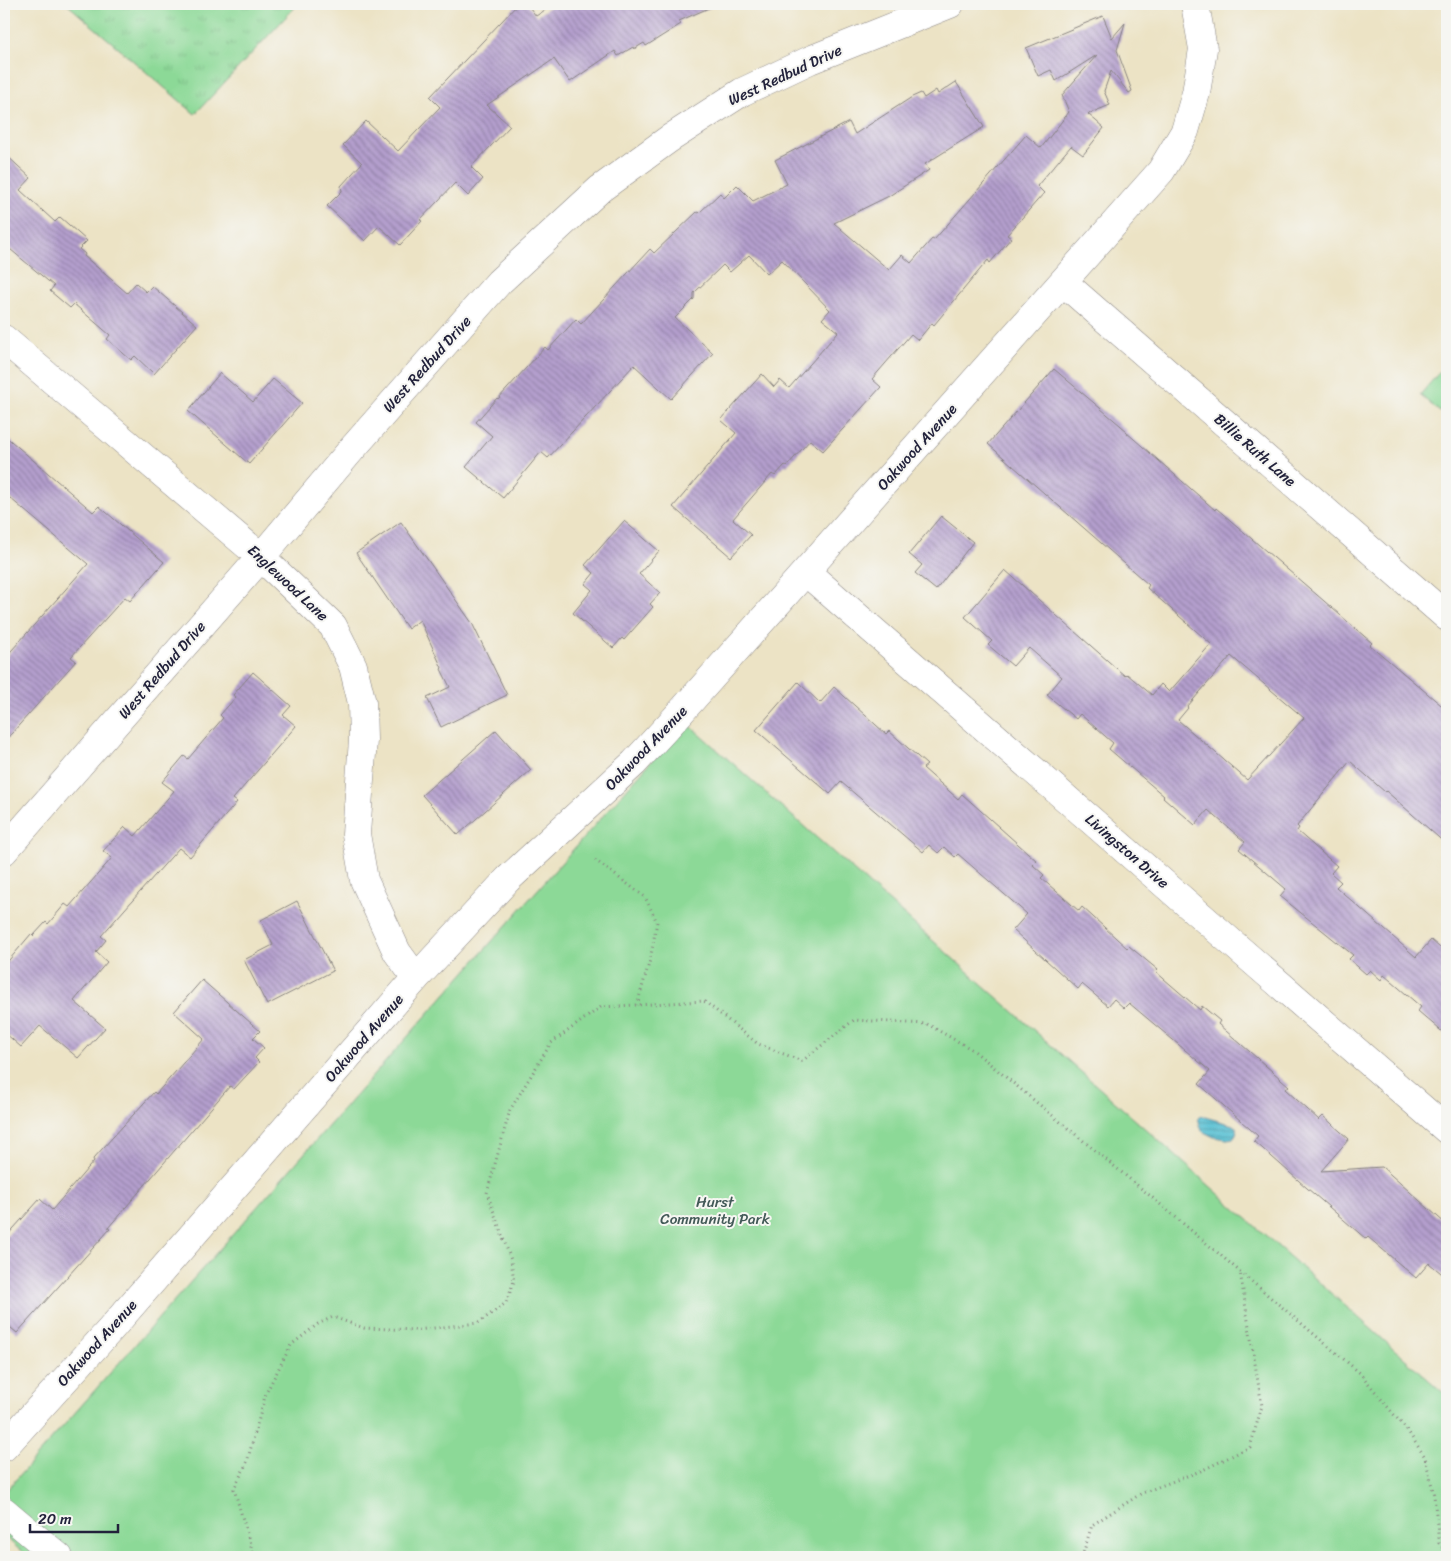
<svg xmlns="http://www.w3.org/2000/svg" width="1451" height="1561" viewBox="0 0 1451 1561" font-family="Sriracha,sans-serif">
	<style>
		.grass { fill: url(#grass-tufts); stroke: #577e69 }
		.park { fill: #8cd997; stroke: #577e69 }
		.water { fill: url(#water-rules); stroke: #3d7288 }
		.building { fill: url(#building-back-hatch); fill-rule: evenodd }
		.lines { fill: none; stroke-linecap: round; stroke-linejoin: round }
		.minor-casing { stroke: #878280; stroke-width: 29 }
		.path { stroke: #878280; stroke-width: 3; stroke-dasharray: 1 4; stroke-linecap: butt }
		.minor { stroke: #fff; stroke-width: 28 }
		.labels { text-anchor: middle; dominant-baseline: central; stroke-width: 4; stroke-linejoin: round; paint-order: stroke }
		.street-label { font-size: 15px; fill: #22223b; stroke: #f6f6f2 }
		.park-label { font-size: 15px; fill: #425957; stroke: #f6f6f2 }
	</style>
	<defs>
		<pattern id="grass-tufts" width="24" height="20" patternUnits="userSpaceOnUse" patternTransform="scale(1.25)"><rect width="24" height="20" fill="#8cd997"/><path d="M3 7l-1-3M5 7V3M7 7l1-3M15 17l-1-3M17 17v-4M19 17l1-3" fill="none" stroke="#78ba83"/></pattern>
		<pattern id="water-rules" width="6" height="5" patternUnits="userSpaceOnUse" patternTransform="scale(1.25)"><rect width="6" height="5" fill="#58c1d4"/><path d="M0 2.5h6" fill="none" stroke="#489cad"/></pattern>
		<pattern id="building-back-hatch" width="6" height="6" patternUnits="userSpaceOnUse" patternTransform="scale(1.25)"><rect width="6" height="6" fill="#b49fcd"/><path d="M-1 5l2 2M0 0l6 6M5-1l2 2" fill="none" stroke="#9281a8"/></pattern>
	</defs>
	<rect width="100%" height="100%" fill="#f6f6f2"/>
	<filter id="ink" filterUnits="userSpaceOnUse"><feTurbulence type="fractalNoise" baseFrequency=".02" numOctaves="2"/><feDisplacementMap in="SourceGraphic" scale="10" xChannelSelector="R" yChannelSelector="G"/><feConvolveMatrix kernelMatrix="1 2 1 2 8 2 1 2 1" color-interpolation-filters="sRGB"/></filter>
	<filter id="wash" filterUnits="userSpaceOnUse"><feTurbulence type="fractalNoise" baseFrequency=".0096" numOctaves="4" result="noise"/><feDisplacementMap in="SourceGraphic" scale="20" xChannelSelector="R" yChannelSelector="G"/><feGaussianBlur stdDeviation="1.12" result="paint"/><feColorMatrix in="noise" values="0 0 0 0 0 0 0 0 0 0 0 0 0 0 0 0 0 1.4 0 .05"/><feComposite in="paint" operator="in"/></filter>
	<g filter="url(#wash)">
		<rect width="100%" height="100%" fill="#ece3c5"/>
		<path class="grass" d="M 67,4 L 298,4 L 195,114 Z"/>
		<path class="park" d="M 1447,363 L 1447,418 L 1420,395 Z
			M 686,722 L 1447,1396 L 1447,1557 L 28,1557 L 4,1536 L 4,1493 Z"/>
		<path class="water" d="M 1201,1116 L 1233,1125 L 1237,1128 L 1236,1134 L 1233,1138 L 1227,1139 L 1214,1137 L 1202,1131 L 1198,1118 Z"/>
		<g id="blocks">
			<path class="building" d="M 518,4 L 527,4 L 536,16 L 554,4 L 718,4 L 679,21 L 681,24 L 646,46 L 644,43 L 634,49 L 633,47 L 618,56 L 615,51 L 570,82 L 554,59 L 487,105 L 510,126 L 471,167 L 483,179 L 468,196 L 455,183 L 420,220 L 422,221 L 400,245 L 379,226 L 365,241 L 327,206 L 342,191 L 341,186 L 362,163 L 343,145 L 366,121 L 398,151 L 440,107 L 430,97 Z
				M 1103,16 L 1112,38 L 1125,23 L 1117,50 L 1132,91 L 1129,93 L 1111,71 L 1104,91 L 1110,105 L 1088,114 L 1104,128 L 1083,155 L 1071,146 L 1037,186 L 1044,193 L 1007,235 L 1011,238 L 990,263 L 988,260 L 934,325 L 932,323 L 918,340 L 911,334 L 872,379 L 881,387 L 823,451 L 810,440 L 787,466 L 785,465 L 775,476 L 772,474 L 733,519 L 751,535 L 731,557 L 673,507 L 736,433 L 721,420 L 762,374 L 774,387 L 780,380 L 789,388 L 838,332 L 822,319 L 830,310 L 782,260 L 767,274 L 749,255 L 730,272 L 723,265 L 694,293 L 694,299 L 675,318 L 713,353 L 671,399 L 634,365 L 548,458 L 541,452 L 503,498 L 466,467 L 492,436 L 476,422 L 497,398 L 498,399 L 545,347 L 548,350 L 576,319 L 581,324 L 650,249 L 654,253 L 697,212 L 699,213 L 720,193 L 724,198 L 737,185 L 753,201 L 787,184 L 775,160 L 849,122 L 855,134 L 912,97 L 921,93 L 924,98 L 936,90 L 938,94 L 956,82 L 984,127 L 925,164 L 929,170 L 889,196 L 834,223 L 889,270 L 902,255 L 911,263 L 932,239 L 934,240 L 1026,135 L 1041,148 L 1069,112 L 1062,95 L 1097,55 L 1056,81 L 1051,70 L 1038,76 L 1026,48 Z
				M 4,153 L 31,178 L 20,190 L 55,222 L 60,217 L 87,241 L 79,249 L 85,254 L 84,256 L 127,293 L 136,283 L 146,292 L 152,286 L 197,325 L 154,374 L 135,356 L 131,360 L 107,339 L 110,335 L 74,304 L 70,308 L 50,291 L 54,286 L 4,244 Z
				M 1054,369 L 1127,431 L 1126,432 L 1215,510 L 1216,508 L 1324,601 L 1372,643 L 1370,645 L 1447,710 L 1447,845 L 1386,791 L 1385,792 L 1350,761 L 1297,826 L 1299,828 L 1297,831 L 1337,866 L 1331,873 L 1341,882 L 1336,887 L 1416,957 L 1431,940 L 1447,954 L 1447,1036 L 1418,1011 L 1421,1007 L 1384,975 L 1381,980 L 1370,970 L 1366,974 L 1349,959 L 1353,955 L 1280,896 L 1286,889 L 1239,849 L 1245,842 L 1208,810 L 1195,825 L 1163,797 L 1164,796 L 1109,749 L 1113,743 L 1080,714 L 1076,719 L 1047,695 L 1062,677 L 1029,648 L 1013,666 L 988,645 L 992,641 L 965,617 L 1005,570 L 1125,676 L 1127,674 L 1152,695 L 1161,684 L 1169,692 L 1211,644 L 1147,588 L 1149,585 L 988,444 ZM 1231,656 L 1304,718 L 1247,780 L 1178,720 L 1188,708 L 1187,707 Z
				M 220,373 L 253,402 L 273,379 L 302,403 L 249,464 L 188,411 Z
				M 4,435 L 93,512 L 99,506 L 164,562 L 130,601 L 125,597 L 71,657 L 76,661 L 4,742 L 4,659 L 88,564 L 4,493 Z
				M 941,516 L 973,542 L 936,590 L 915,573 L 922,565 L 909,554 Z
				M 624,521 L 659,551 L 639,574 L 660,593 L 650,604 L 653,607 L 624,640 L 622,638 L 613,648 L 573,613 L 592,590 L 585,584 L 594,573 L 585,565 Z
				M 401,522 L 472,623 L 507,695 L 441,727 L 427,698 L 450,687 L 441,669 L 442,668 L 420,620 L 408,629 L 356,553 Z
				M 253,672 L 291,706 L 283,715 L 296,726 L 233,799 L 237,802 L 190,857 L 179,848 L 101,936 L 106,940 L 96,952 L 107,962 L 74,1001 L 105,1028 L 78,1058 L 40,1026 L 21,1047 L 4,1032 L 4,966 L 31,934 L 33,936 L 46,922 L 48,924 L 65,904 L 69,907 L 112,858 L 103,851 L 125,827 L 135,836 L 174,791 L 162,782 L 184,756 L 188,759 L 223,718 L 220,715 L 236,697 L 233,695 Z
				M 798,682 L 820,703 L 834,687 L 886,734 L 889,731 L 927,765 L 923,768 L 958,799 L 962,794 L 1037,861 L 1033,865 L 1044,875 L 1041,878 L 1079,911 L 1082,907 L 1127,948 L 1129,946 L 1158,970 L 1156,972 L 1200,1010 L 1202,1006 L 1220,1021 L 1218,1024 L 1289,1086 L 1285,1089 L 1319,1120 L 1323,1116 L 1349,1139 L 1321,1171 L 1382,1167 L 1447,1225 L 1447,1278 L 1429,1263 L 1416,1278 L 1368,1237 L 1366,1239 L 1307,1188 L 1254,1141 L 1258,1136 L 1199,1084 L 1210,1071 L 1129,1003 L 1124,1008 L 1114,999 L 1108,1006 L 1082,984 L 1078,989 L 1013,930 L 1027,914 L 958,854 L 955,857 L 944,847 L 938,853 L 929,845 L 923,852 L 841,782 L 830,794 L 756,730 Z
				M 496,730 L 531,770 L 458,835 L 422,795 Z
				M 297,901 L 333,971 L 267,1005 L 244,960 L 273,945 L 261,920 Z
				M 202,980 L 260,1031 L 253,1038 L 264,1048 L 255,1058 L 259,1062 L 234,1089 L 230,1086 L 108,1228 L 110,1229 L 17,1333 L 4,1322 L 4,1239 L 40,1199 L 52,1210 L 94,1161 L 93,1159 L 154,1092 L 156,1094 L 204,1039 L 174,1012 Z"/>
		</g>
	</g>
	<g filter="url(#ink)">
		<use href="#blocks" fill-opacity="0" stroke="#878280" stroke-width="1"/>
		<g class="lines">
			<defs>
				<path id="minor" d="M 1063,282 L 1447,617
					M 4,339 L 261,557 L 333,626 L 353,666 L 362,703 L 363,740 L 356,834 L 364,880 L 397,952 L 416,978
					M 806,572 L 1447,1130
					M 4,851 L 261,557 L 352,449 L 499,282 L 600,189 L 669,139 L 742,92 L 810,60 L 950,4
					M 4,1447 L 110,1330 L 416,978 L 508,879 L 634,763 L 680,713 L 1161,171 L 1185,131 L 1196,93 L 1203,49 L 1195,4
					M 4,1511 L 59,1557"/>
			</defs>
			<use href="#minor" class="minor-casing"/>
			<path class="path" d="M 595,860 L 645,897 L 657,922 L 650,960 L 637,1005
				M 254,1557 L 234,1489 L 247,1462 L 266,1393 L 291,1345 L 318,1324 L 333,1317 L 364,1328 L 417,1330 L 478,1323 L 506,1303 L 514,1281 L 511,1260 L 487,1193 L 510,1110 L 551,1043 L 601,1007 L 704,1001 L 758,1044 L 802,1061 L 854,1020 L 927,1024 L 973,1050 L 1154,1199 L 1360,1373 L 1409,1433 L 1425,1457 L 1434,1495 L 1439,1543 L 1447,1552
				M 1082,1557 L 1092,1525 L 1142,1493 L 1203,1470 L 1250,1447 L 1262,1406 L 1240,1272"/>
			<use href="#minor" class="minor"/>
		</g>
	</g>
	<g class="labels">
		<g class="street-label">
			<text transform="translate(785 75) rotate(-25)">West Redbud Drive</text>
			<text transform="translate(427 364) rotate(-48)">West Redbud Drive</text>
			<text transform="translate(917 447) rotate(-48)">Oakwood Avenue</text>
			<text transform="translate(1255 450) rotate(41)">Billie Ruth Lane</text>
			<text transform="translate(288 583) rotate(43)">Englewood Lane</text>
			<text transform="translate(162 670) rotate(-49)">West Redbud Drive</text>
			<text transform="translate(646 748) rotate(-46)">Oakwood Avenue</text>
			<text transform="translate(1127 851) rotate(41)">Livingston Drive</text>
			<text transform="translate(364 1038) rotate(-49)">Oakwood Avenue</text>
			<text transform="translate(97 1343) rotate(-48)">Oakwood Avenue</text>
		</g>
		<g class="park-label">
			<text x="715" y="1202">Hurst<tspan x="715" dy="17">Community Park</tspan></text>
		</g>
	</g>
	<rect width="1451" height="1561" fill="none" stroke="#f6f6f2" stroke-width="20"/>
	<path d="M30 1524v8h88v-8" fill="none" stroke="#22223b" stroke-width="2.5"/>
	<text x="38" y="1524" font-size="15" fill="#22223b" stroke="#f6f6f2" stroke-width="4" paint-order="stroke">20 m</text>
</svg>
